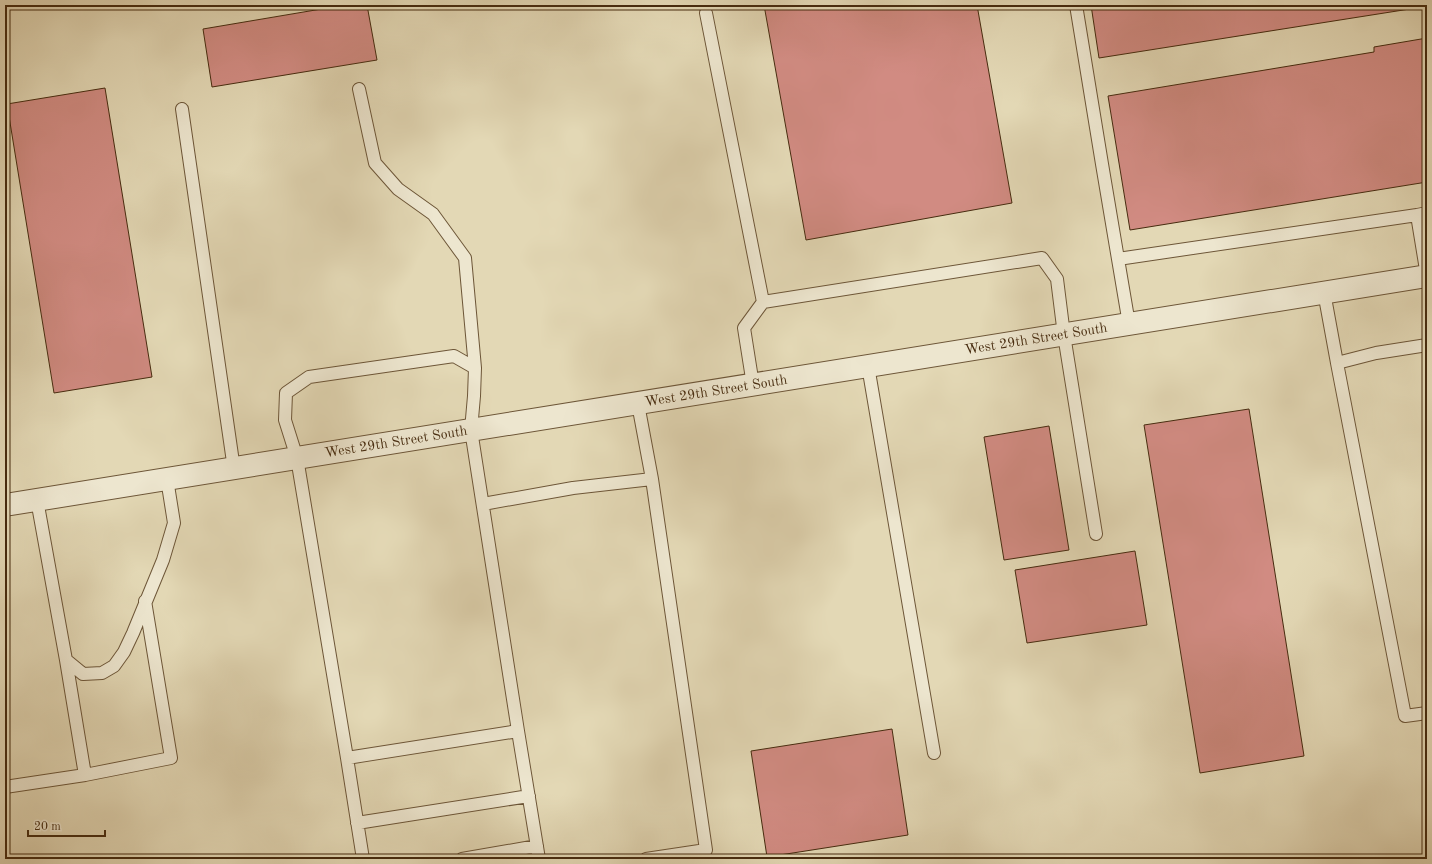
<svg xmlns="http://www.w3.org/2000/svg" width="1432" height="864" viewBox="0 0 1432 864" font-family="'Old Standard TT',serif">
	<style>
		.building { fill: #d18b82; stroke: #462b0f }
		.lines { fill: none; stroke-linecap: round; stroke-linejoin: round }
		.service-casing { stroke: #6d5638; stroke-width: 14 }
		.minor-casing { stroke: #6d5638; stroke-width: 24 }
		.service { stroke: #ede6cf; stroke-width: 12 }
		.minor { stroke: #ede6cf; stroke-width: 22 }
		.labels { text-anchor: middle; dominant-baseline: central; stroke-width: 3; stroke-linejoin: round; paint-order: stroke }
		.street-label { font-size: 14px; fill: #462b0f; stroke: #ede6cf }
	</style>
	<rect width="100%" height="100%" fill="#e3d8b5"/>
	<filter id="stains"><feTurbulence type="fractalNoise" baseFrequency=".005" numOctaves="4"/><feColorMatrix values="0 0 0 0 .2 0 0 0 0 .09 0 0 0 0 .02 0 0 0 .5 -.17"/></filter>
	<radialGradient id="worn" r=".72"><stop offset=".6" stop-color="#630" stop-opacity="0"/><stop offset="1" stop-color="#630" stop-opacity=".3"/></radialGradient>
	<path class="building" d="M 345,5 L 367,5 L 377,60 L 212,87 L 203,29 Z
		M 764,5 L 977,5 L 1012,203 L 806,240 Z
		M 1091,5 L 1416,5 L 1416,8 L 1099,58 Z
		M 1427,38 L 1427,182 L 1130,230 L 1108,96 L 1374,52 L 1374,47 Z
		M 105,88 L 152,377 L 54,393 L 7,104 Z
		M 1249,409 L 1304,756 L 1200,773 L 1144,425 Z
		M 1049,426 L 1069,550 L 1004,560 L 984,437 Z
		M 1135,551 L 1147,625 L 1027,643 L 1015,570 Z
		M 892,729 L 908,835 L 767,857 L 751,751 Z"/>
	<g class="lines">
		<defs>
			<path id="service" d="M 1076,5 L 1102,164 L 1118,259
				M 706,13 L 763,302
				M 359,89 L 375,163 L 398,189 L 433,214 L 465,258 L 475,368
				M 182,109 L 234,469
				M 1427,276 L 1417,215 L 1427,213
				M 1324,292 L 1337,363 L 1376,353 L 1427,345
				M 1129,324 L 1118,259 L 1417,215
				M 1337,363 L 1405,716 L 1427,713
				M 868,366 L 934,753
				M 753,385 L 744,328 L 763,302 L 1042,258 L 1057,279 L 1064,335 L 1096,534
				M 638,404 L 652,479 L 706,850 L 646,859
				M 37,500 L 66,660 L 83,674 L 102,673 L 114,666 L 124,652 L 133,633 L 163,560 L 174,523 L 167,479
				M 483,504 L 573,488 L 652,479
				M 518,731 L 347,758 L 297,458 L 285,420 L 286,393 L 309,377 L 454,356 L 475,368 L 474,396 L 471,430 L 518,731 L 539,859
				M 347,758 L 363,859
				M 85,775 L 171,758 L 145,601
				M 5,787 L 85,775 L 66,660
				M 357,823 L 529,796
				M 462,859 L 537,846"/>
			<path id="minor" d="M 5,505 L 1427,276"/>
		</defs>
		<use href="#service" class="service-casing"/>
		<use href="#minor" class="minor-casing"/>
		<use href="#service" class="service"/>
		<use href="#minor" class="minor"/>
	</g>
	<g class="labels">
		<g class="street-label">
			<text transform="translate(1036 339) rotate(-9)">West 29th Street South</text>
			<text transform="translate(716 391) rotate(-9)">West 29th Street South</text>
			<text transform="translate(396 442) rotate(-9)">West 29th Street South</text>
		</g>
	</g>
	<rect width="1432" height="864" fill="none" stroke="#e3d8b5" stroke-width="20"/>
	<rect x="6" y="6" width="1420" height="852" fill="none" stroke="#462b0f" stroke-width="2"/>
	<rect x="10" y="10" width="1412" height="844" fill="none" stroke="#462b0f"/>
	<path d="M28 830v6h77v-6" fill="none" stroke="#462b0f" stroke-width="2"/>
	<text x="34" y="830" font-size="12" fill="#462b0f" stroke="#ede6cf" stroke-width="3" paint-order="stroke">20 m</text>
	<rect width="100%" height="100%" filter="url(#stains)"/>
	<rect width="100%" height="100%" fill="url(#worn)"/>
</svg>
